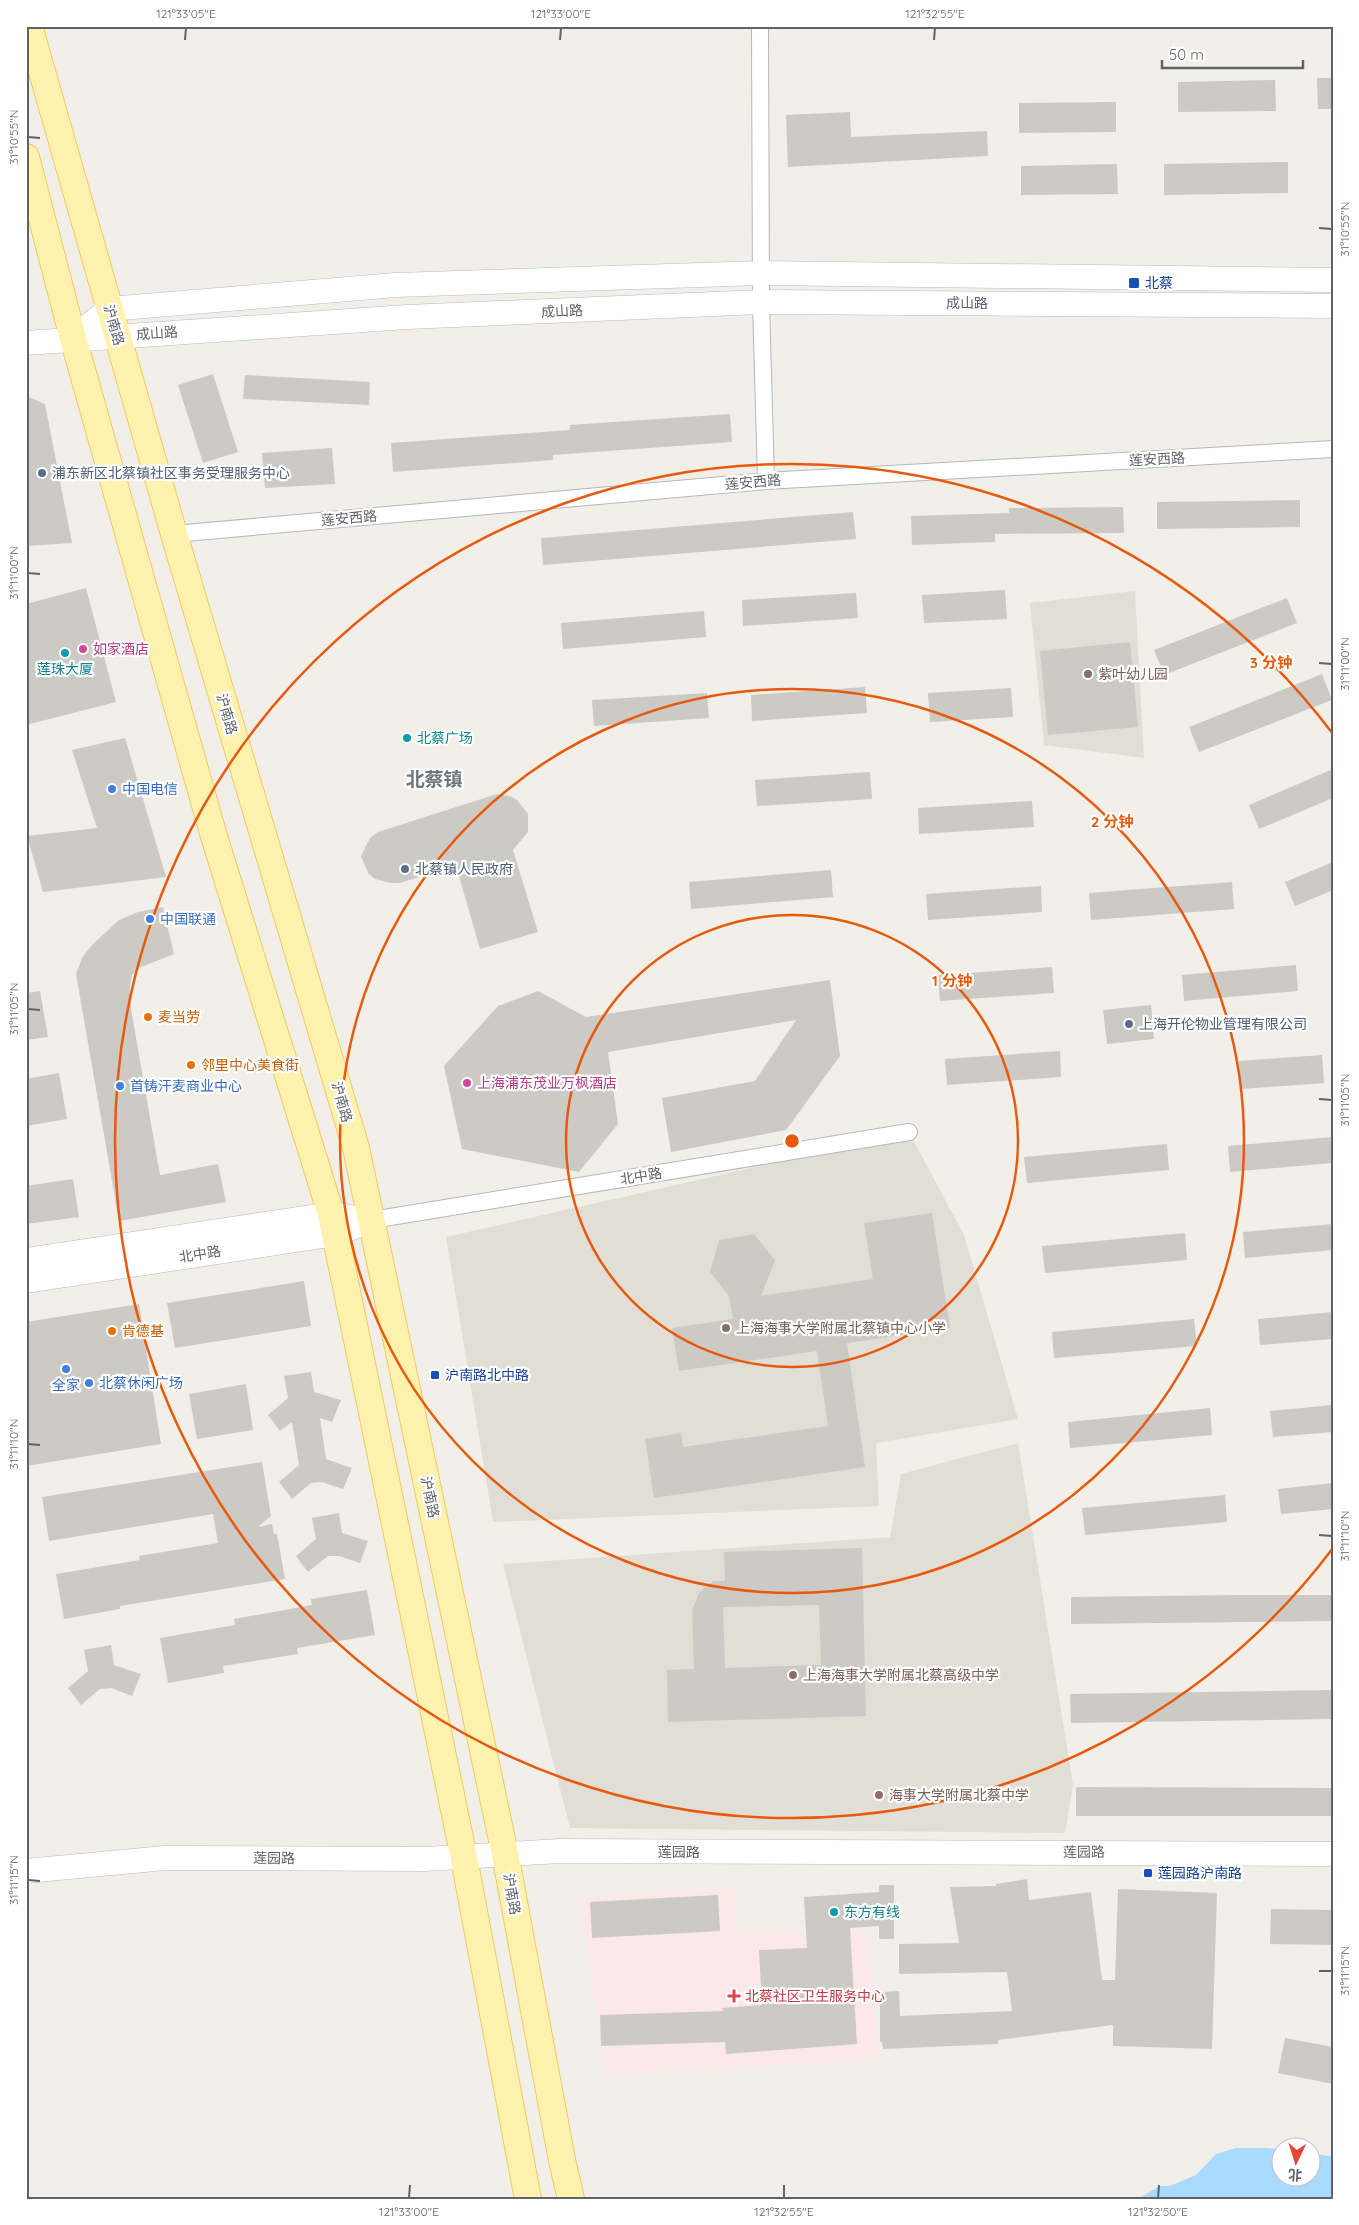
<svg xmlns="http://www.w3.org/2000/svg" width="1359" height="2225" viewBox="0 0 1359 2225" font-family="Quicksand,'Noto Sans SC',sans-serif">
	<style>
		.education { fill: #e1ded6 }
		.medical { fill: #fce8e6 }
		.water { fill: #aadaff }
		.building { fill: #cccac5; fill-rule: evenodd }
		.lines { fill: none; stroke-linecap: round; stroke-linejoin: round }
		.street-casing { stroke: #b5b8bc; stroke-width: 18 }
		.secondary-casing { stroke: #b6babf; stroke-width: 25 }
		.primary-casing { stroke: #f2c960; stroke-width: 28 }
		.street { stroke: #fff; stroke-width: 16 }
		.secondary { stroke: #fff; stroke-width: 24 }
		.primary { stroke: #fff2af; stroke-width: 26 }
		.ticks { fill: none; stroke: #5f6368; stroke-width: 2 }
		.ring { fill: none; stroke: #e8590c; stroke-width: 2.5 }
		.transit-dot { fill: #1a4fb4; stroke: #fff; stroke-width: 2 }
		.service-dot { fill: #5c6f8a; stroke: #fff; stroke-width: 2 }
		.hotel-dot { fill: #d1479c; stroke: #fff; stroke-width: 2 }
		.culture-dot { fill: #0f9aa8; stroke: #fff; stroke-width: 2 }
		.education-dot { fill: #8d6e63; stroke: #fff; stroke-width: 2 }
		.shop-dot { fill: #3f7fe0; stroke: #fff; stroke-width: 2 }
		.food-dot { fill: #e8710a; stroke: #fff; stroke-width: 2 }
		.health-dot { fill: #e0444e; stroke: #fff; stroke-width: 2 }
		.labels { text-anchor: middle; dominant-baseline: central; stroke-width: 4.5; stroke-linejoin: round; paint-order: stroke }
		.transit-label { font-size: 14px; fill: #164399; stroke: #fff; text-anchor: start }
		.street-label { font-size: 14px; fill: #5f6368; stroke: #fff }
		.service-label { font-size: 14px; fill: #4e5e75; stroke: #fff; text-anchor: start }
		.hotel-label { font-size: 14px; fill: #b23c85; stroke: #fff; text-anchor: start }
		.culture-label { font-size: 14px; fill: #0d838f; stroke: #fff; text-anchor: start }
		.education-label { font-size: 14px; fill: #785e54; stroke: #fff; text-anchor: start }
		.shop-label { font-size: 14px; fill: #366cbe; stroke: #fff; text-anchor: start }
		.food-label { font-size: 14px; fill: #c56008; stroke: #fff; text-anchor: start }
		.health-label { font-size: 14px; fill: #be3a42; stroke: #fff; text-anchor: start }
		.district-label { font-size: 19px; font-weight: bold; fill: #70757a; stroke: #fff }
		.centre { fill: #e8590c; stroke: #fff; stroke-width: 2.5 }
		.ring-label { font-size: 15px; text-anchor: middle; font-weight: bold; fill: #e8590c; stroke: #fff; stroke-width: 4.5; stroke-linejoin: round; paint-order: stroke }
		.neatline { fill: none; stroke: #5f6368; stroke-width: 2 }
		.ticks-label { font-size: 12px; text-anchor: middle; fill: #5f6368 }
	</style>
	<rect width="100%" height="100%" fill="#f1efe8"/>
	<path class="education" d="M 1135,591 L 1144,758 L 1044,745 L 1030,603 Z
		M 909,1132 L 964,1235 L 1018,1419 L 876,1443 L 879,1506 L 493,1522 L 446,1237 Z
		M 1018,1443 L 1073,1785 L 1065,1833 L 570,1828 L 503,1564 L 890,1537 L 901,1474 Z"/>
	<path class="medical" d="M 734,1888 L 733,1931 L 868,1932 L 879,2060 L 605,2074 L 580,1897 Z"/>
	<path class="water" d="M 1266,2148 L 1281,2149 L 1282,2178 L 1312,2178 L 1312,2153 L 1333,2157 L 1333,2199 L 1137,2199 L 1160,2186 L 1170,2186 L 1196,2175 L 1216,2154 L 1236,2148 Z"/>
	<path class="building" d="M 1317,78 L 1333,78 L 1333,109 L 1318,109 Z
		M 1275,80 L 1276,111 L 1178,112 L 1178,82 Z
		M 1116,102 L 1116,132 L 1019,133 L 1019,103 Z
		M 850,112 L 851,137 L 987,131 L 988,156 L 788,167 L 786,115 Z
		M 1288,162 L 1288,193 L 1164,195 L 1164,164 Z
		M 1117,164 L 1118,194 L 1021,195 L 1021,166 Z
		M 213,374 L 238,452 L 203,463 L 178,385 Z
		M 245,375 L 370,382 L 369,405 L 243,399 Z
		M 26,396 L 45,404 L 72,543 L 26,546 Z
		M 730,414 L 732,442 L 553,455 L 553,460 L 393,472 L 391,443 L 570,430 L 570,425 Z
		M 332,448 L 335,484 L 265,488 L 262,453 Z
		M 1300,500 L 1300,527 L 1157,529 L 1157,502 Z
		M 1123,507 L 1124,533 L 995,534 L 995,542 L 912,545 L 911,516 L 1009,513 L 1009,508 Z
		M 853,512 L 856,539 L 543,565 L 541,538 Z
		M 86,588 L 116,702 L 26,725 L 26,604 Z
		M 1005,590 L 1007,619 L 924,623 L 922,595 Z
		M 856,593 L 858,618 L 743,626 L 742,600 Z
		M 1287,598 L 1297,623 L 1164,675 L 1154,650 Z
		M 704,611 L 706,637 L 563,649 L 561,623 Z
		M 1130,642 L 1138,727 L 1048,735 L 1040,651 Z
		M 1322,674 L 1332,700 L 1199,752 L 1189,727 Z
		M 865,687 L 867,713 L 752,721 L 751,695 Z
		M 1011,688 L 1013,717 L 930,722 L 928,693 Z
		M 707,693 L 709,718 L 594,726 L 592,700 Z
		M 125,738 L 166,877 L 43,892 L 27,836 L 97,828 L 72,750 Z
		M 1333,769 L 1333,798 L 1259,829 L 1249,805 Z
		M 870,772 L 872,799 L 757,806 L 755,780 Z
		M 497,794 L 510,796 L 517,800 L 528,814 L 528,832 L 513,850 L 538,932 L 480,949 L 456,866 L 400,883 L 391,883 L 375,879 L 368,873 L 361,856 L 370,838 L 378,832 Z
		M 1032,801 L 1034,827 L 919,834 L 918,808 Z
		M 1333,862 L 1333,890 L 1295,906 L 1285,882 Z
		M 831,870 L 833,897 L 691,909 L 689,882 Z
		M 1232,882 L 1234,909 L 1091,920 L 1089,893 Z
		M 1041,886 L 1042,912 L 928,920 L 926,894 Z
		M 163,907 L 174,954 L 141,967 L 132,975 L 130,988 L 131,1009 L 160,1175 L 218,1164 L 226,1202 L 119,1221 L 76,974 L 82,958 L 92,945 L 119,920 L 138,912 Z
		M 1296,965 L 1298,991 L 1184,1001 L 1182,975 Z
		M 1052,967 L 1054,993 L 940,1001 L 938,975 Z
		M 830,980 L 840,1056 L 786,1130 L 671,1152 L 662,1098 L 755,1081 L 796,1020 L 608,1052 L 618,1124 L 579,1172 L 462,1149 L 444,1066 L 498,1006 L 538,991 L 586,1017 Z
		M 40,991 L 48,1037 L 26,1040 L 26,993 Z
		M 1151,1005 L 1154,1039 L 1107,1044 L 1103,1010 Z
		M 1060,1051 L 1061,1077 L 947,1085 L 945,1059 Z
		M 1322,1055 L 1324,1083 L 1241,1089 L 1239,1061 Z
		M 59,1073 L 67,1119 L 26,1126 L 26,1079 Z
		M 1333,1137 L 1333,1163 L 1230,1172 L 1228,1146 Z
		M 1167,1144 L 1169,1170 L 1027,1183 L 1024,1157 Z
		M 73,1179 L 79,1217 L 26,1224 L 26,1186 Z
		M 932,1213 L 950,1328 L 847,1343 L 865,1467 L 654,1498 L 645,1439 L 681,1433 L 683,1447 L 828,1426 L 817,1351 L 679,1371 L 672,1328 L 733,1319 L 729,1296 L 710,1272 L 719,1240 L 754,1234 L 775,1260 L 761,1296 L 873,1279 L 864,1223 Z
		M 1333,1224 L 1333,1250 L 1245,1258 L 1243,1232 Z
		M 1185,1233 L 1187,1260 L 1045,1273 L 1042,1246 Z
		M 304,1281 L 311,1326 L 175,1348 L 167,1303 Z
		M 139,1304 L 161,1444 L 26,1466 L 26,1322 Z
		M 1333,1312 L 1333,1339 L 1260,1345 L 1258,1319 Z
		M 1194,1319 L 1197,1346 L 1054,1358 L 1052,1332 Z
		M 311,1372 L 314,1392 L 341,1400 L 332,1422 L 320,1418 L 326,1459 L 352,1468 L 343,1489 L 322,1482 L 311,1483 L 292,1499 L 279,1482 L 299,1465 L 292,1422 L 280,1431 L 268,1415 L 288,1398 L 284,1376 Z
		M 246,1384 L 253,1430 L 197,1439 L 189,1394 Z
		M 1333,1405 L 1333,1432 L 1273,1437 L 1270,1411 Z
		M 1210,1408 L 1212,1435 L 1070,1448 L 1068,1422 Z
		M 262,1462 L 271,1516 L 258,1527 L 272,1524 L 274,1534 L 277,1534 L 285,1579 L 120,1606 L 120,1609 L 64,1619 L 56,1574 L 140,1560 L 139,1556 L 218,1543 L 213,1514 L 49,1541 L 42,1497 Z
		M 1333,1483 L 1333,1509 L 1281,1514 L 1278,1489 Z
		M 1225,1495 L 1227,1522 L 1085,1535 L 1082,1508 Z
		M 339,1513 L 342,1533 L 368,1541 L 360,1563 L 339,1556 L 328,1556 L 308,1572 L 296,1556 L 316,1539 L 312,1518 Z
		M 862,1548 L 866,1716 L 668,1722 L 667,1670 L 694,1669 L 692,1610 L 699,1593 L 705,1587 L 713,1581 L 725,1581 L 724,1552 ZM 819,1605 L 821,1665 L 725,1668 L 723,1607 Z
		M 367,1590 L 375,1635 L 297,1648 L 298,1654 L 223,1666 L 224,1673 L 168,1683 L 160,1638 L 235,1625 L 234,1619 L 312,1605 L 311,1599 Z
		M 1238,1595 L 1333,1595 L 1333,1621 L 1071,1624 L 1071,1597 Z
		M 111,1645 L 114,1665 L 141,1674 L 132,1696 L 111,1688 L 100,1689 L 81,1705 L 68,1688 L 88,1671 L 84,1650 Z
		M 1333,1690 L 1333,1719 L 1071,1723 L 1070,1694 Z
		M 1076,1787 L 1333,1788 L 1333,1816 L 1076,1816 Z
		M 1027,1879 L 1029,1900 L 1091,1892 L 1102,1980 L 1115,1980 L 1118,1889 L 1217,1893 L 1212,2049 L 1113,2046 L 1113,2025 L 998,2040 L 998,2044 L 883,2049 L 882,2042 L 880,2042 L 880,1992 L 899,1991 L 900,2016 L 1012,2011 L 1007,1972 L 899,1974 L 899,1944 L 959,1943 L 950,1887 L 996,1886 L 996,1884 Z
		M 879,1885 L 894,1885 L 894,1939 L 879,1939 L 879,1926 L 850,1928 L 857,2044 L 726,2054 L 725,2042 L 601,2046 L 600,2015 L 723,2011 L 722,2008 L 762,2005 L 759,1950 L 807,1948 L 804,1897 L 879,1892 Z
		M 718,1895 L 720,1931 L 592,1938 L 590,1902 Z
		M 1271,1909 L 1333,1910 L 1333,1945 L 1270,1944 Z
		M 1285,2038 L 1333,2047 L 1333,2084 L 1278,2073 Z"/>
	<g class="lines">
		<defs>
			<path id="street" d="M 760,26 L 761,302 L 766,481
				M 174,534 L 766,481 L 1333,449
				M 372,1220 L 909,1132"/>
			<path id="secondary" d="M 73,338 L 109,309 L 396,285 L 761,273 L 1333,280
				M 26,343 L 407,317 L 761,302 L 1333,306
				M 26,1260 L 331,1214 L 351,1217
				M 26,1281 L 336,1234 L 372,1220
				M 26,1871 L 165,1858 L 425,1859 L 560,1851 L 1333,1854"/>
			<path id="primary" d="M 29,26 L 174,534 L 356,1148 L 505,1854 L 562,2160 L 571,2199
				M 26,157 L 73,338 L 213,833 L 331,1214 L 464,1858 L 528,2199"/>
		</defs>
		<use href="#street" class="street-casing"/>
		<use href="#secondary" class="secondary-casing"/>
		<use href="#primary" class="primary-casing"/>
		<use href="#street" class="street"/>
		<use href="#secondary" class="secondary"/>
		<use href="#primary" class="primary"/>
	</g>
	<path class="ticks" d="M 185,40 L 186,28M 560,40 L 561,28M 934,40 L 935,28M 28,137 L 40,138M 1319,228 L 1332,229M 28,573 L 40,574M 1319,663 L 1332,664M 28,1009 L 40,1010M 1319,1099 L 1332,1100M 28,1444 L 40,1445M 1319,1535 L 1332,1536M 28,1880 L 40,1881M 1319,1971 L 1332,1971M 409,2198 L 410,2185M 784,2198 L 784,2185M 1158,2198 L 1159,2185"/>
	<g class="ring">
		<circle cx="792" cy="1141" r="226"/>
		<circle cx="792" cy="1141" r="452"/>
		<path d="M1333 1548A677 677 0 1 1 1333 734"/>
	</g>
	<g class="transit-dot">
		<rect x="1128" y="277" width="12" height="12" rx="2.5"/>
		<rect x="430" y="1370" width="10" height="10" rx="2.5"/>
		<rect x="1143" y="1868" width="10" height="10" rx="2.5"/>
	</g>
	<g class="service-dot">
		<circle cx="42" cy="473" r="5"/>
		<circle cx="405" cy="869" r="5"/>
		<circle cx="1129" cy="1024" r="5"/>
	</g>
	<g class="hotel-dot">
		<circle cx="83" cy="649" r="5"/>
		<circle cx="467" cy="1083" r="5"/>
	</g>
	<g class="culture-dot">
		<circle cx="65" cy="653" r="5"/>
		<circle cx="407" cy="738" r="5"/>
		<circle cx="834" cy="1912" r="5"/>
	</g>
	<g class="education-dot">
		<circle cx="1088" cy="674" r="5"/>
		<circle cx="726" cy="1328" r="5"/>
		<circle cx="793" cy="1675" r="5"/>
		<circle cx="879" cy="1795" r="5"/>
	</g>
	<g class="shop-dot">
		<circle cx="112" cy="789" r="5"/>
		<circle cx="150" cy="919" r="5"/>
		<circle cx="120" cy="1086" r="5"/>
		<circle cx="66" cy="1369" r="5"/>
		<circle cx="89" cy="1383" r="5"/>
	</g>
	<g class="food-dot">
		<circle cx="148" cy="1017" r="5"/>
		<circle cx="191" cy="1065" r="5"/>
		<circle cx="112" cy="1331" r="5"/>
	</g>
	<path class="health-dot" d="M731.5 1988.5h5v5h5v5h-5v5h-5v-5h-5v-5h5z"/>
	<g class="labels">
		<g class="transit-label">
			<text x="1145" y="283">北蔡</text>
			<text x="445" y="1375">沪南路北中路</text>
			<text x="1158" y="1873">莲园路沪南路</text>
		</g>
		<g class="street-label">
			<text x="967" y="303">成山路</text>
			<text transform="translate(562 311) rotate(-3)">成山路</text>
			<text transform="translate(114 325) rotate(74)">沪南路</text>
			<text transform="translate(157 333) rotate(-4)">成山路</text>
			<text transform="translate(1157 459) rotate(-3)">莲安西路</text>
			<text transform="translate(753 482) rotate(-5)">莲安西路</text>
			<text transform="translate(349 518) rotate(-5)">莲安西路</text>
			<text transform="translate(227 714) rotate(74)">沪南路</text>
			<text transform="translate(342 1102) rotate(74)">沪南路</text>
			<text transform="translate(641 1176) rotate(-9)">北中路</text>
			<text transform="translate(200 1254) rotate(-9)">北中路</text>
			<text transform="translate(430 1497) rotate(78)">沪南路</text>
			<text x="679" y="1852">莲园路</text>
			<text transform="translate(1084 1852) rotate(-1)">莲园路</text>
			<text transform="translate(274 1858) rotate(1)">莲园路</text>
			<text transform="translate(512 1894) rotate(80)">沪南路</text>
		</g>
		<g class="service-label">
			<text x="52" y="473">浦东新区北蔡镇社区事务受理服务中心</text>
			<text x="415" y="869">北蔡镇人民政府</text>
			<text x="1139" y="1024">上海开伦物业管理有限公司</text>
		</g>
		<g class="hotel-label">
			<text x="93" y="649">如家酒店</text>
			<text x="477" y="1083">上海浦东茂业万枫酒店</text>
		</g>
		<g class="culture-label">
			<text x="65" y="669" text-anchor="middle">莲珠大厦</text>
			<text x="417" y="738">北蔡广场</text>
			<text x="844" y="1912">东方有线</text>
		</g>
		<g class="education-label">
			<text x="1098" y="674">紫叶幼儿园</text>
			<text x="736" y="1328">上海海事大学附属北蔡镇中心小学</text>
			<text x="803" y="1675">上海海事大学附属北蔡高级中学</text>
			<text x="889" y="1795">海事大学附属北蔡中学</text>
		</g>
		<g class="shop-label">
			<text x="122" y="789">中国电信</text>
			<text x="160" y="919">中国联通</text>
			<text x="130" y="1086">首铸汗麦商业中心</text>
			<text x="99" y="1383">北蔡休闲广场</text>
			<text x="66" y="1385" text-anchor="middle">全家</text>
		</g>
		<g class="food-label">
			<text x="158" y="1017">麦当劳</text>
			<text x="201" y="1065">邻里中心美食街</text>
			<text x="122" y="1331">肯德基</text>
		</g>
		<g class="health-label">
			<text x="745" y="1996">北蔡社区卫生服务中心</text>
		</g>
		<g class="district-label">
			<text x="434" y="779">北蔡镇</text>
		</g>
	</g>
	<circle cx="792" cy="1141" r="8" class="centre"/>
	<g class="ring-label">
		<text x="1271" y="668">3 分钟</text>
		<text x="1112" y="827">2 分钟</text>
		<text x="952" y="986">1 分钟</text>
	</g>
	<rect width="1359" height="2225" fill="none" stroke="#ffffff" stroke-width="55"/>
	<g transform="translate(1296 2162) rotate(184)"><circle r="24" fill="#ffffff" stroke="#bfc1c3"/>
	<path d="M0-4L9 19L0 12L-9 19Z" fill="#ea4335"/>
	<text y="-8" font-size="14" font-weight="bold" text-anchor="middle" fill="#5f6368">北</text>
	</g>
	<path d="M1162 60v8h141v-8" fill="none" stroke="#5f6368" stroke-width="2.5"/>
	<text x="1169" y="60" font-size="15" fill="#5f6368" stroke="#ffffff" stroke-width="4" paint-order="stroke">50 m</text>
	<rect x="28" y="28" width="1304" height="2170" class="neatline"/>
	<g class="ticks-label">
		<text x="186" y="18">121°33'05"E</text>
		<text x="561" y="18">121°33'00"E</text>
		<text x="935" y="18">121°32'55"E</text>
		<text transform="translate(14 137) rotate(-90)" y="4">31°10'55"N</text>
		<text transform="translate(1345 229) rotate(-90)" y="4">31°10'55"N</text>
		<text transform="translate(14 573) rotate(-90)" y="4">31°11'00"N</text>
		<text transform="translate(1345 664) rotate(-90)" y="4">31°11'00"N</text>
		<text transform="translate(14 1009) rotate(-90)" y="4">31°11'05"N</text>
		<text transform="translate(1345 1100) rotate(-90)" y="4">31°11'05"N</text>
		<text transform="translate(14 1444) rotate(-90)" y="4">31°11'10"N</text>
		<text transform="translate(1345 1536) rotate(-90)" y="4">31°11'10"N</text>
		<text transform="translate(14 1880) rotate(-90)" y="4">31°11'15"N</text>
		<text transform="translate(1345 1971) rotate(-90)" y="4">31°11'15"N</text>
		<text x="409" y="2216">121°33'00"E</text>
		<text x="784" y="2216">121°32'55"E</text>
		<text x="1158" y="2216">121°32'50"E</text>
	</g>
</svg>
